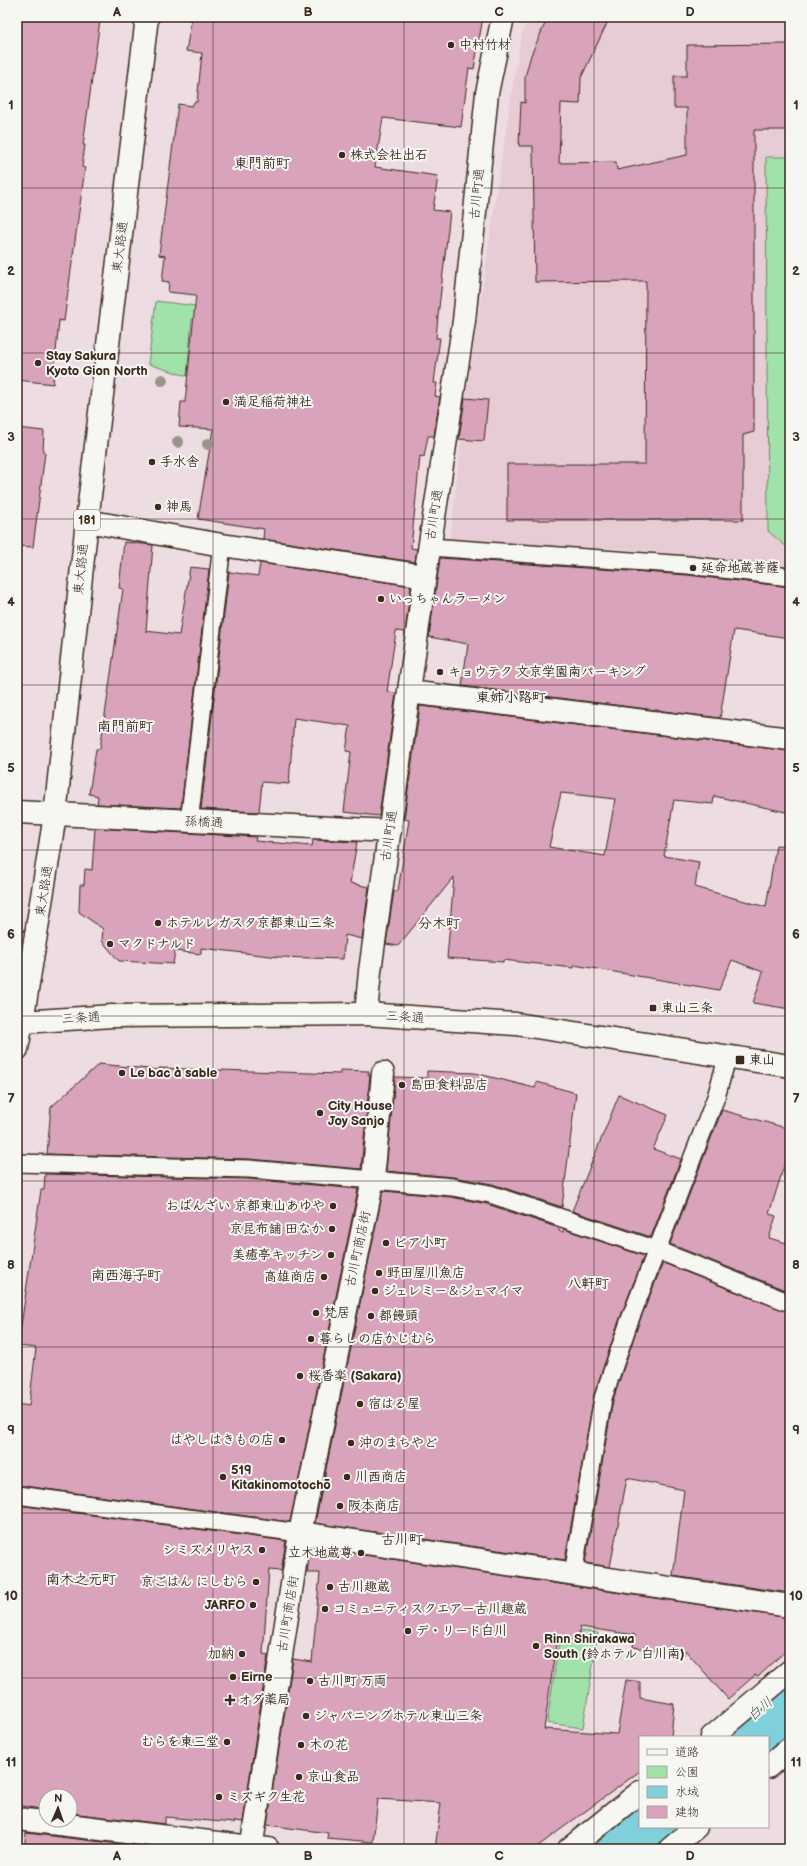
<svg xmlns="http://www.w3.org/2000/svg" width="807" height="1866" viewBox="0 0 807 1866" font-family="'Balsamiq Sans','Klee One',sans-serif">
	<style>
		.built { fill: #e7ccd6 }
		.green { fill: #a1e2ab; stroke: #6e8664 }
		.water { fill: #80d0db; stroke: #648e8f }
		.building { fill: #d9a3bb; stroke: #3b2a1e; fill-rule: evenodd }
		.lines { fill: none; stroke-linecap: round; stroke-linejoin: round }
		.lane-casing { stroke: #3b2a1e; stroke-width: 20 }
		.street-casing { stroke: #3b2a1e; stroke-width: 25 }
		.secondary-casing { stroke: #3b2a1e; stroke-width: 25 }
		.primary-casing { stroke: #3b2a1e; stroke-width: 25 }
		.lane { stroke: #f6f6f2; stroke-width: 17 }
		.street { stroke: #f6f6f2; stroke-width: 22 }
		.secondary { stroke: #f6f6f2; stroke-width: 22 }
		.primary { stroke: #f6f6f2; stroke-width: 22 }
		.tree { fill: #999489 }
		.grid { fill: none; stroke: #3b2a1e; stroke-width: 1; stroke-opacity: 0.55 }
		.poi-dot { fill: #3b2a1e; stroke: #f6f6f2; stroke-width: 1.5 }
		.labels { text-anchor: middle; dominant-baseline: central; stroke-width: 4; stroke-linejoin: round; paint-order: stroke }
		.shield { fill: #f6f6f2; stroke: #73675e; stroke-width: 1 }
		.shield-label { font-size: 12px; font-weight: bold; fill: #3b2a1e }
		.poi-label { font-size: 13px; font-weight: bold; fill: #3b2a1e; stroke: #f6f6f2; text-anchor: start }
		.street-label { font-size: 13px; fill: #3b2a1e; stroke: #f6f6f2 }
		.neighbourhood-label { font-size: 14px; font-weight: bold; fill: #3b2a1e; stroke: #f6f6f2 }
		.water-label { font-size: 14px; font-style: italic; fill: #4c544d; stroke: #f6f6f2 }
		.neatline { fill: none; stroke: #3b2a1e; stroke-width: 1.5 }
		.grid-label { font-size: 13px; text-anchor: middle; font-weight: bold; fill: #3b2a1e }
	</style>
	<rect width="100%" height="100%" fill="#eddde2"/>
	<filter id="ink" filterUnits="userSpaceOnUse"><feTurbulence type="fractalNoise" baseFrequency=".025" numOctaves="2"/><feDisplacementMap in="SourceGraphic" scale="8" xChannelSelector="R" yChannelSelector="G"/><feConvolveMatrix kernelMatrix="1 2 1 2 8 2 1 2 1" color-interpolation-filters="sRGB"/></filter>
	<g filter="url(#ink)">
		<path class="built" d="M 530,17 L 790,17 L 790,566 L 627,549 L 452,543 L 450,539 L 466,398 L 512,89 L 522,33 Z"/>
		<path class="green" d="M 766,157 L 790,157 L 790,550 L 768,531 Z
			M 156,301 L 278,316 L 217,321 L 192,319 L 187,376 L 148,364 Z
			M 582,1631 L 598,1633 L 583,1728 L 547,1723 L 559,1641 L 580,1644 Z"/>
		<path class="water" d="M 790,1684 L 790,1733 L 768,1752 L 768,1737 L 728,1737 Z
			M 640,1806 L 640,1827 L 679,1827 L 652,1849 L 590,1849 Z"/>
		<path class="building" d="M 17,17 L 75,17 L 100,20 L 83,145 L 85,145 L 82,167 L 85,168 L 64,321 L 59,320 L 53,384 L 17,380 Z
			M 192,17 L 483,17 L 474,69 L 469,68 L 461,127 L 383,118 L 375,167 L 438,176 L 433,210 L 450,212 L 438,316 L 436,338 L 440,338 L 434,383 L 437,383 L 435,396 L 440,397 L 434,436 L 428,436 L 424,457 L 420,456 L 411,548 L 417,549 L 415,562 L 263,539 L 264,529 L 198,519 L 213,429 L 179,427 L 181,402 L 185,402 L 196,295 L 168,292 L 169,282 L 162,281 L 165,256 L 159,255 L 178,104 L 192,106 L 194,102 L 197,102 L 202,53 L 186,51 Z
			M 548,17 L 610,17 L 581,78 L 580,104 L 561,103 L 559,163 L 616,162 L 617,170 L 687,155 L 687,108 L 674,108 L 674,76 L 687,76 L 687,45 L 790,44 L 790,130 L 754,130 L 754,432 L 743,435 L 743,520 L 507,520 L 507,464 L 645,464 L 646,281 L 535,282 L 533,146 L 519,146 L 521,102 L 525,103 L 525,77 L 531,55 Z
			M 465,398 L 488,400 L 484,441 L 459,439 Z
			M 17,428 L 44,431 L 43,452 L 45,453 L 33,547 L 17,546 Z
			M 124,542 L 153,545 L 146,631 L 179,635 L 190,567 L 209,569 L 181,808 L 97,804 L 98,796 L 89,794 L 96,749 L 100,749 L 107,701 L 123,589 L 119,588 Z
			M 440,558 L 687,575 L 790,587 L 790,638 L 734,630 L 720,718 L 462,686 L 468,644 L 429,637 Z
			M 260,563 L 411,586 L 405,632 L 396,631 L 387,692 L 396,693 L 379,816 L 344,812 L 351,752 L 346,751 L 350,726 L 294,718 L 289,784 L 262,782 L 259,812 L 201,809 L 229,572 L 258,576 Z
			M 420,706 L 790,751 L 790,813 L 714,796 L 713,804 L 674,800 L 664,856 L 699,862 L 695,887 L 766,907 L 776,845 L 790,846 L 790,1009 L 753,1003 L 763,972 L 732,960 L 719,990 L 574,965 L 573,968 L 503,960 L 503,962 L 447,958 L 454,877 L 398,946 L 386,944 L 394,891 L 398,891 L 409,820 L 404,819 ZM 561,793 L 615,799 L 605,856 L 549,847 Z
			M 95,828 L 256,837 L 255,841 L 312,846 L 313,840 L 357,842 L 350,883 L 369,887 L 362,939 L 345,935 L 343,959 L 279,957 L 201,948 L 201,954 L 175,951 L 173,964 L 119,961 L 102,941 L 103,929 L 79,912 L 80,885 L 84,885 L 85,869 L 92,870 Z
			M 99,1064 L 159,1070 L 159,1068 L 340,1074 L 340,1070 L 369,1071 L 368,1075 L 370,1075 L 361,1169 L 249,1159 L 47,1154 L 51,1107 Z
			M 427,1071 L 475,1073 L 535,1088 L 537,1082 L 576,1093 L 562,1207 L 492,1184 L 453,1177 L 386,1171 L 395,1077 L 427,1078 Z
			M 619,1095 L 668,1115 L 653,1149 L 681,1159 L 651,1237 L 572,1211 Z
			M 722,1110 L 790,1129 L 790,1147 L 769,1214 L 776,1216 L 769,1238 L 790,1244 L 790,1292 L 670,1244 Z
			M 45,1174 L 248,1179 L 358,1189 L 290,1522 L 17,1485 L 17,1404 L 29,1406 L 36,1348 L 18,1346 L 41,1190 L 44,1190 Z
			M 383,1191 L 451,1197 L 487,1204 L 559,1228 L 559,1231 L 563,1232 L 564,1229 L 644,1256 L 620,1318 L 594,1395 L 565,1560 L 315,1523 Z
			M 663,1263 L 790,1313 L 790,1593 L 673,1576 L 684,1490 L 627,1478 L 610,1567 L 585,1563 L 613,1400 L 638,1325 Z
			M 17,1505 L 286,1541 L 281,1571 L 269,1570 L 263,1654 L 268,1655 L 243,1822 L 235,1821 L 234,1823 L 165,1817 L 165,1824 L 70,1813 L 70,1796 L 46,1796 L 46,1810 L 17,1805 Z
			M 310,1547 L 790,1618 L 790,1647 L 758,1677 L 755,1675 L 728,1699 L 685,1650 L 684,1655 L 633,1647 L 635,1635 L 580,1627 L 578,1641 L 557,1638 L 544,1729 L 617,1734 L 626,1680 L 640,1682 L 640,1698 L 674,1704 L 671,1737 L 640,1737 L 640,1771 L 534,1849 L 435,1849 L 441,1803 L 378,1799 L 373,1842 L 327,1838 L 328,1833 L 267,1825 L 293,1659 L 312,1662 L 320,1573 L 307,1573 Z
			M 26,1833 L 162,1849 L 24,1849 Z"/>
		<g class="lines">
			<defs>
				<path id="lane" d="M 430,547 L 688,565 L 790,577
					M 189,822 L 222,545
					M 17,1163 L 249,1169 L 452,1187 L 490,1194 L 657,1250 L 790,1303
					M 17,1495 L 300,1533
					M 573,1574 L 603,1398 L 629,1322 L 716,1097 L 728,1055"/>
				<path id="street" d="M 87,521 L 222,545 L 425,576
					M 409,692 L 790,739
					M 17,812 L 390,831
					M 366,1014 L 370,971 L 425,576 L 464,321 L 487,93 L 503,17
					M 300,1533 L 790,1606
					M 712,1737 L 790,1671
					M 768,1767 L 790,1748
					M 17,1819 L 268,1849
					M 251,1849 L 300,1533 L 373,1179 L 383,1073
					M 569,1849 L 640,1792
					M 670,1849 L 696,1827"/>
				<path id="secondary" d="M 17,1049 L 22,1022 L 112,1016 L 366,1014 L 516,1024 L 790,1066"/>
				<path id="primary" d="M 17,1022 L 22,1022 L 55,815 L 87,521 L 147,17"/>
			</defs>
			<use href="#lane" class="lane-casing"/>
			<use href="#street" class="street-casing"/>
			<use href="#secondary" class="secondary-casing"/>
			<use href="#primary" class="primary-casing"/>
			<use href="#lane" class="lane"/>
			<use href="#street" class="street"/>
			<use href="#secondary" class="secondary"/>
			<use href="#primary" class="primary"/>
		</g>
		<g class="tree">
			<circle cx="162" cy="380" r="6"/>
			<circle cx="178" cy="442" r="6"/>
			<circle cx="208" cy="444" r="6"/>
		</g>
	</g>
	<path class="grid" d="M 213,17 L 213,1849M 404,17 L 404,1849M 594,17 L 594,1849M 17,188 L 790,188M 17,353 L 790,353M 17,519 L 790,519M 17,685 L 790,685M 17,850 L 790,850M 17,1016 L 790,1016M 17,1181 L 790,1181M 17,1347 L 790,1347M 17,1513 L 790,1513M 17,1678 L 790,1678"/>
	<g class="poi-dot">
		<circle cx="451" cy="45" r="4"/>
		<circle cx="342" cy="155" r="4"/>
		<circle cx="38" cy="363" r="4"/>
		<circle cx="226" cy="402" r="4"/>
		<circle cx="152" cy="462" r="4"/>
		<circle cx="158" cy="507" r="4"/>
		<circle cx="693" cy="568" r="4"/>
		<circle cx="381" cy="599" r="4"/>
		<circle cx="440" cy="672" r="4"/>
		<circle cx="158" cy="923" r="4"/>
		<circle cx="110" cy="944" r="4"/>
		<rect x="649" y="1004" width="8" height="8" rx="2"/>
		<rect x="735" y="1055" width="10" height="10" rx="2"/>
		<circle cx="122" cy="1073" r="4"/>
		<circle cx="402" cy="1085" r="4"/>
		<circle cx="320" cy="1113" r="4"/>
		<circle cx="333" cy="1206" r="4"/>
		<circle cx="332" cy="1229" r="4"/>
		<circle cx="386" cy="1243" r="4"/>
		<circle cx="331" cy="1255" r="4"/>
		<circle cx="379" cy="1273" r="4"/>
		<circle cx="324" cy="1277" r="4"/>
		<circle cx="375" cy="1291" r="4"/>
		<circle cx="316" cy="1313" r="4"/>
		<circle cx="371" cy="1316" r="4"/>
		<circle cx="311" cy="1339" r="4"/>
		<circle cx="300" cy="1376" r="4"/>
		<circle cx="360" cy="1404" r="4"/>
		<circle cx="282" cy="1440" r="4"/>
		<circle cx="351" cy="1443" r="4"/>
		<circle cx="223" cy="1477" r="4"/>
		<circle cx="347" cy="1477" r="4"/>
		<circle cx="340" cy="1506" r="4"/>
		<circle cx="262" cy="1550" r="4"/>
		<circle cx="361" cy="1553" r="4"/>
		<circle cx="256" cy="1582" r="4"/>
		<circle cx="330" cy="1587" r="4"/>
		<circle cx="253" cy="1605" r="4"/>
		<circle cx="325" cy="1609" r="4"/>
		<circle cx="408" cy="1631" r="4"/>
		<circle cx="536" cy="1646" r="4"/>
		<circle cx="242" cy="1654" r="4"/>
		<circle cx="233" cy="1677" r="4"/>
		<circle cx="310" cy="1681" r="4"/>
		<path d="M228 1694h4v4h4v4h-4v4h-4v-4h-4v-4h4z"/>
		<circle cx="306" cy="1716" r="4"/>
		<circle cx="227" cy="1742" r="4"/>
		<circle cx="301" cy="1745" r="4"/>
		<circle cx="299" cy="1777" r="4"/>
		<circle cx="219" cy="1797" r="4"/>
	</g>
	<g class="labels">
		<rect class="shield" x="74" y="510" width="26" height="20" rx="3"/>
		<g class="shield-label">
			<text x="87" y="520">181</text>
		</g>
		<g class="poi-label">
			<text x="459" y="45">中村竹材</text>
			<text x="350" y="155">株式会社出石</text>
			<text x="46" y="356">Stay Sakura<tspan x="46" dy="15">Kyoto Gion North</tspan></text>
			<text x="234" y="402">満足稲荷神社</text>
			<text x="160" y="462">手水舎</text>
			<text x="166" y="507">神馬</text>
			<text x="701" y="568">延命地蔵菩薩</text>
			<text x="389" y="599">いっちゃんラーメン</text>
			<text x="448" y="672">キョウテク 文京学園南パーキング</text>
			<text x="166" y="923">ホテルレガスタ京都東山三条</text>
			<text x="118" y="944">マクドナルド</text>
			<text x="661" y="1008">東山三条</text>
			<text x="749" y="1060">東山</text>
			<text x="130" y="1073">Le bac à sable</text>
			<text x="410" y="1085">島田食料品店</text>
			<text x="328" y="1106">City House<tspan x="328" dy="15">Joy Sanjo</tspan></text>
			<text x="325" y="1206" text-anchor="end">おばんざい 京都東山あゆや</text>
			<text x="324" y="1229" text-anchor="end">京昆布舗 田なか</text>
			<text x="394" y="1243">ビア小町</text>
			<text x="323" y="1255" text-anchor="end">美癒亭キッチン</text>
			<text x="387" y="1273">野田屋川魚店</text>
			<text x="316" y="1277" text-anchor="end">高雄商店</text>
			<text x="383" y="1291">ジェレミー＆ジェマイマ</text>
			<text x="324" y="1313">梵居</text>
			<text x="379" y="1316">都饅頭</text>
			<text x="319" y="1339">暮らしの店かじむら</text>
			<text x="308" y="1376">桜香楽 (Sakara)</text>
			<text x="368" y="1404">宿はる屋</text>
			<text x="274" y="1440" text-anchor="end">はやしはきもの店</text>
			<text x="359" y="1443">沖のまちやど</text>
			<text x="231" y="1470">519<tspan x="231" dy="15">Kitakinomotochō</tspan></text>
			<text x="355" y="1477">川西商店</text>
			<text x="348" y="1506">阪本商店</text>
			<text x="254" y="1550" text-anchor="end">シミズメリヤス</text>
			<text x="353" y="1553" text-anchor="end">立木地蔵尊</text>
			<text x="248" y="1582" text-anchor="end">京ごはん にしむら</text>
			<text x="338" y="1587">古川趣蔵</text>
			<text x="245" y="1605" text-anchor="end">JARFO</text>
			<text x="333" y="1609">コミュニティスクエアー古川趣蔵</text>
			<text x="416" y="1631">デ・リード白川</text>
			<text x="544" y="1639">Rinn Shirakawa<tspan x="544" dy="15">South (鈴ホテル 白川南)</tspan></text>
			<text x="234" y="1654" text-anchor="end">加納</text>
			<text x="241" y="1677">Eirne</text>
			<text x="318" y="1681">古川町 万両</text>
			<text x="238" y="1700">オダ薬局</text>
			<text x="314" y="1716">ジャパニングホテル東山三条</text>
			<text x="219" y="1742" text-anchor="end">むらを東三堂</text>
			<text x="309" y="1745">木の花</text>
			<text x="307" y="1777">京山食品</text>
			<text x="227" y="1797">ミズギク生花</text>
		</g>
		<g class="street-label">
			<text transform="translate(477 194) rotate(-84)">古川町通</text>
			<text transform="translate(120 247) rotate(-83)">東大路通</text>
			<text transform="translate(434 515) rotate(-81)">古川町通</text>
			<text transform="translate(81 569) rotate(-84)">東大路通</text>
			<text transform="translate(204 822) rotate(3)">孫橋通</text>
			<text transform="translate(389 836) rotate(-82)">古川町通</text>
			<text transform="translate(44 891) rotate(-81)">東大路通</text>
			<text transform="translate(405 1017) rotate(4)">三条通</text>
			<text transform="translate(81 1018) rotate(-3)">三条通</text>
			<text transform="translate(358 1249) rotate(-78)">古川町商店街</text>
			<text transform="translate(288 1614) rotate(-81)">古川町商店街</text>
		</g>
		<g class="neighbourhood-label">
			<text x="262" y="163">東門前町</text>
			<text x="511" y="697">東姉小路町</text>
			<text x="125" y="726">南門前町</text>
			<text x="439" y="923">分木町</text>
			<text x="126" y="1275">南西海子町</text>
			<text x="588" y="1283">八軒町</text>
			<text x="402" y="1539">古川町</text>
			<text x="81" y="1579">南木之元町</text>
		</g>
		<g class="water-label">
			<text transform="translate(760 1709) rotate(-41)">白川</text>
		</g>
	</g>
	<rect width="807" height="1866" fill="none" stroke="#f6f6f2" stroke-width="44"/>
	<rect x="639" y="1736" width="130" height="92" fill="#f6f6f2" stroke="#aba49d"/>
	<rect x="647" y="1749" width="20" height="6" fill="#f6f6f2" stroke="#aba49d"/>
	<text x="675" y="1756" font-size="12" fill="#3b2a1e">道路</text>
	<rect x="647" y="1766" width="20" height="12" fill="#a1e2ab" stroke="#aba49d"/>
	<text x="675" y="1776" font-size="12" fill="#3b2a1e">公園</text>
	<rect x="647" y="1786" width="20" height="12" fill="#80d0db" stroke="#aba49d"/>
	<text x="675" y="1796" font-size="12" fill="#3b2a1e">水域</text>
	<rect x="647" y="1806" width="20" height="12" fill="#d9a3bb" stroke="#aba49d"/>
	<text x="675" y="1816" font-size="12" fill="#3b2a1e">建物</text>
	<g transform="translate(58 1808) rotate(2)"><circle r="19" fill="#f6f6f2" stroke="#aba49d"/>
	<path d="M0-3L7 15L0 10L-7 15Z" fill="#3b2a1e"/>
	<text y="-6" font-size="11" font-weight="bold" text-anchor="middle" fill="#3b2a1e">N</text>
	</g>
	<rect x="22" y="22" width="763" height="1822" class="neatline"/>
	<g class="grid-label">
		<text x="117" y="16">A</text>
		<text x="308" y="16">B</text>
		<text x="499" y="16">C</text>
		<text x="690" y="16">D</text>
		<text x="11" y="109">1</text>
		<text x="796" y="109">1</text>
		<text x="11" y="275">2</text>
		<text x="796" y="275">2</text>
		<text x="11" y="441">3</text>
		<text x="796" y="441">3</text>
		<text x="11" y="606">4</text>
		<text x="796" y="606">4</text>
		<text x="11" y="772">5</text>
		<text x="796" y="772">5</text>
		<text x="11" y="938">6</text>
		<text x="796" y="938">6</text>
		<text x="11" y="1103">7</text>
		<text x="796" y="1103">7</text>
		<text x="11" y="1269">8</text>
		<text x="796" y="1269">8</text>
		<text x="11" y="1434">9</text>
		<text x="796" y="1434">9</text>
		<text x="11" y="1600">10</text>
		<text x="796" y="1600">10</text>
		<text x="11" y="1766">11</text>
		<text x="796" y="1766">11</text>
		<text x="117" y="1860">A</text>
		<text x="308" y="1860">B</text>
		<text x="499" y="1860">C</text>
		<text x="690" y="1860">D</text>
	</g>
</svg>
